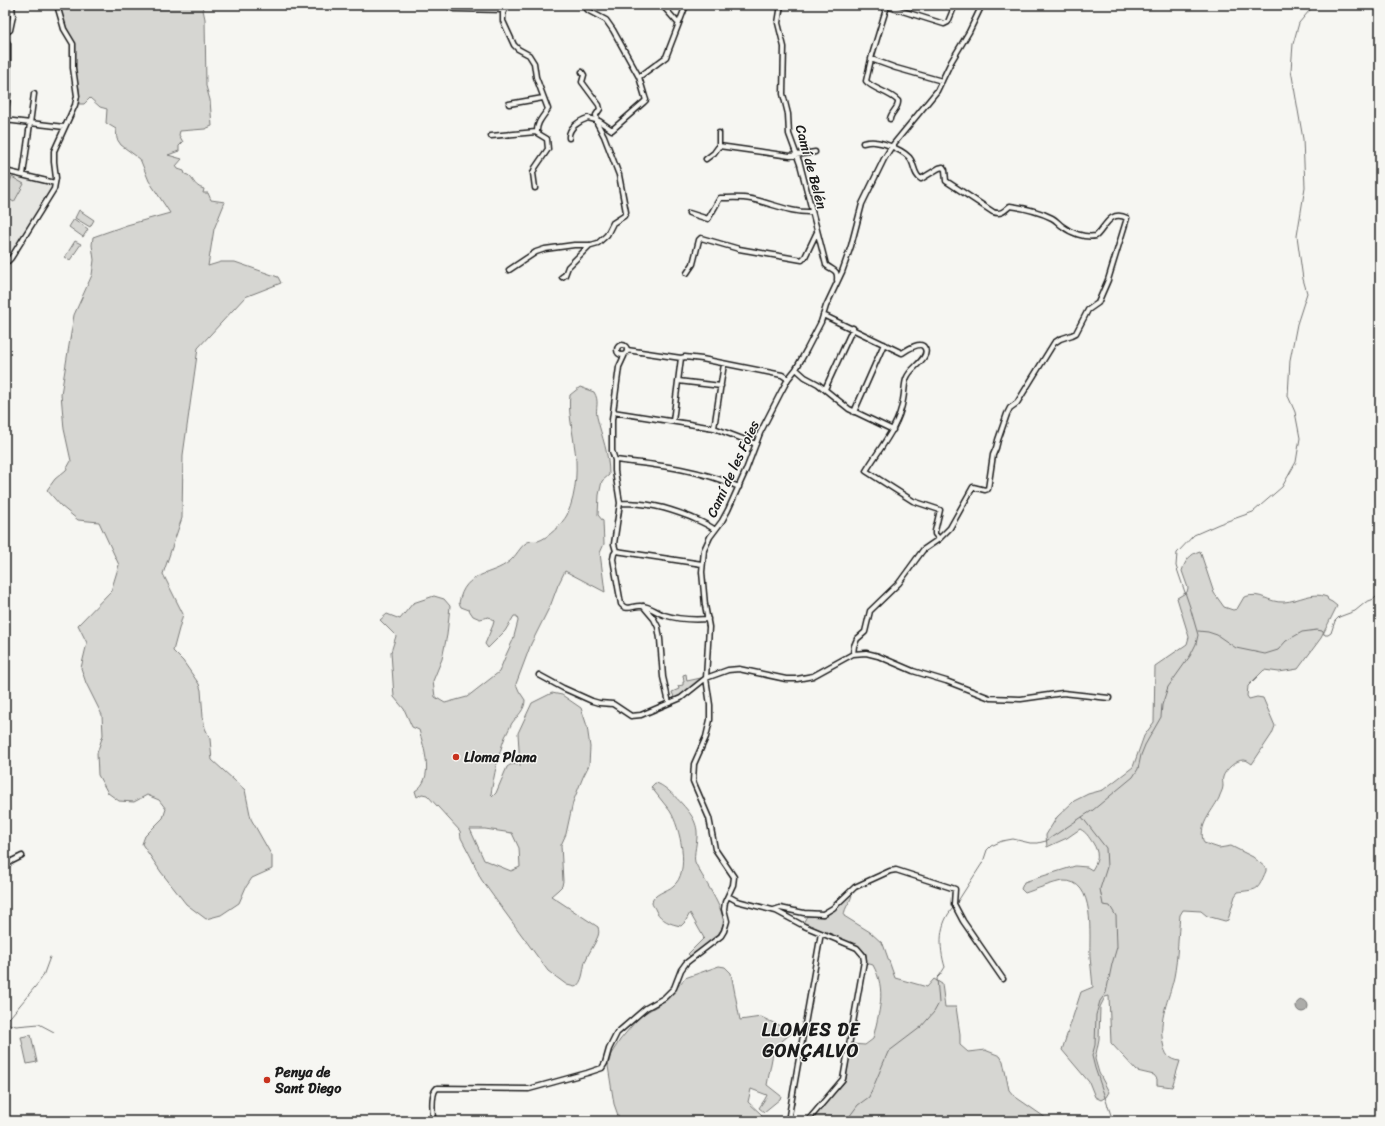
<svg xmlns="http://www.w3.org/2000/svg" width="1385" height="1126" viewBox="0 0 1385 1126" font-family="Sriracha,sans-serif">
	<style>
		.built { fill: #e6e6e2 }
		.green { fill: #d6d6d2; stroke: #797977; fill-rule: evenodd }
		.water { fill: #acaca9; stroke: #727271 }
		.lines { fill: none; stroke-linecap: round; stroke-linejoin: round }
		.stream { stroke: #727271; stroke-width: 1 }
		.street-casing { stroke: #1c1c1c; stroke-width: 7 }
		.street { stroke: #f6f6f2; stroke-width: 4 }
		.poi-dot { fill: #c8321e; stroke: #f6f6f2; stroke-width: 1.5 }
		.labels { text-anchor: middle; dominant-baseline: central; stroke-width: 3; stroke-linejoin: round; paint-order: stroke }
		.street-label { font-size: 14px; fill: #1c1c1c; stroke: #f6f6f2 }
		.poi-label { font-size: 14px; font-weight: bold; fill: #1c1c1c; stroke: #f6f6f2; text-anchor: start }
		.district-label { font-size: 18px; font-weight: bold; letter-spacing: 1px; fill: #1c1c1c; stroke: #f6f6f2 }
	</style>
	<rect width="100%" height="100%" fill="#f6f6f2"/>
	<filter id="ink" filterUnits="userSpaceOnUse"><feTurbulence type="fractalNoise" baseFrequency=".025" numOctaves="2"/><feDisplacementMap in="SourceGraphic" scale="8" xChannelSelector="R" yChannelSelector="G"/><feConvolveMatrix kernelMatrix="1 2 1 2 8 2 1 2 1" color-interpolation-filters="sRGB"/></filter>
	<g filter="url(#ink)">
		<path class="built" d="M 5,175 L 50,185 L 52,189 L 10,256 L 5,253 Z"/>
		<path class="green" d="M 58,5 L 202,5 L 205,19 L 206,86 L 210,100 L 212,126 L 205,129 L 180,131 L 179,135 L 183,142 L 179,146 L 179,151 L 168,155 L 182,159 L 176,166 L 178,169 L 184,171 L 185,174 C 194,176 192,186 204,189 L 203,193 L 208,193 L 211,200 L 225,202 L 214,229 L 208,266 L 221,262 L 235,262 L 278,277 L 281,283 L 245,297 L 198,348 L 183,455 L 182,518 L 163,574 L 183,614 L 173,651 L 183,661 L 199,684 L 201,690 L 203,717 L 205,728 L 210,739 L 212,760 L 245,790 L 251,819 L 272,856 L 272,869 L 252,878 L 246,887 L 239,903 L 221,915 L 206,919 L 186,904 L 161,872 L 142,844 L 145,836 L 163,818 L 166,809 L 159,800 L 147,795 L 134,802 L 119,801 L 108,793 L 98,775 L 97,753 L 103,735 L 102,715 L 86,683 L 81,668 L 87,643 L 78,625 L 111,591 L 119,565 L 99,522 L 78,520 L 61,506 L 47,490 L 55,479 L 66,470 L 71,461 L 64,429 L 61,394 L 74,315 L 92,275 L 94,260 L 92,245 L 93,237 L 127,225 L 170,213 L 149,181 L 140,159 L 121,145 L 117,139 L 116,129 L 106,123 L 107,109 L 100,107 L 90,98 L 84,104 L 79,104 L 79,89 L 75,72 L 75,47 L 66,29 Z
			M 12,177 L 24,184 L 14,202 L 5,197 L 5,190 Z
			M 79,210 L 94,220 L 90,227 L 75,218 Z
			M 74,219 L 88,229 L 83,237 L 69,227 Z
			M 75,241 L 81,244 L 70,260 L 65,257 Z
			M 580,387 L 594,392 C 600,402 595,407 597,417 C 602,438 609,453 609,475 L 602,481 L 599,495 L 598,515 L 603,521 L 604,544 L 600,553 L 605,592 L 565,571 L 558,585 L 551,604 L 531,644 L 516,684 L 519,691 L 525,700 C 525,710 518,715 512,723 C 510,727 507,733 505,737 C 498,756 494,775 491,794 L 493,796 L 496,793 L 507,767 C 512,763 515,764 520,766 L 518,733 L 532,703 L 552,693 L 562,695 L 581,708 L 587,726 L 590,747 L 589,765 L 583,777 L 573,802 L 566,834 L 561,845 L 563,881 L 562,886 L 558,890 L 551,896 L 598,927 C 599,931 599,933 598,936 C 595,945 588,953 585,962 C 583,970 583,983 575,987 L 567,985 L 548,971 L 496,900 L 481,879 L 471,857 L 461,838 L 460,831 L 427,795 L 422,794 L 417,797 L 415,791 C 435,779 424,748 419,730 L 412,727 L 404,709 L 394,697 L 391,652 L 396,636 L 380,620 L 387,614 L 400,619 L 413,603 L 434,596 L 444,599 L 450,606 L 447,635 L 442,659 L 433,681 L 435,697 L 445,703 L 467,697 L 499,672 L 506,655 L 513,640 L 518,621 L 517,616 L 514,616 L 505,631 L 488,648 L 485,644 L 493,625 L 494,621 L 489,617 L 480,619 L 473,616 L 469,610 L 461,607 L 459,603 C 465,570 491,577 510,561 C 516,556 520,547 526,543 C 530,540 533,542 538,541 C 548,538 562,524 567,515 C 577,493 578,466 574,443 C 572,427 568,411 570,395 ZM 470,829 L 485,829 L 512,833 L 519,848 L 520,867 L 511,871 L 484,860 Z
			M 1200,551 L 1214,593 L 1224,607 L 1233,610 L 1237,609 L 1244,597 C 1262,591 1267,603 1284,602 C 1299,601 1312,591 1327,597 L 1328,600 L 1332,602 L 1337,606 L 1321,638 L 1298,669 L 1279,672 L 1264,670 L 1248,686 L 1247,696 L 1249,699 L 1257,697 L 1263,698 L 1275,726 L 1272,734 L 1252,764 C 1249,762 1247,760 1243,760 C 1236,760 1225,770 1223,777 C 1222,780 1223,783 1223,786 C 1223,790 1220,794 1219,798 C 1212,812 1197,826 1204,843 L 1219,848 L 1231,846 L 1253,857 L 1266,868 L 1266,871 C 1257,891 1260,889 1238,892 L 1235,896 L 1228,920 L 1225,921 L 1207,916 L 1201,911 L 1183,910 L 1180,915 C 1178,935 1178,957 1174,977 C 1169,1000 1158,1019 1163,1043 C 1165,1054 1168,1060 1180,1061 L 1172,1087 L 1157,1085 L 1157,1079 L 1154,1075 L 1137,1071 L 1111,1043 L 1109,996 L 1105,997 L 1100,1007 L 1099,1039 L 1095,1059 L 1099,1073 L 1109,1092 L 1106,1097 L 1101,1100 L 1095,1097 L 1089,1082 L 1062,1050 L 1081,992 L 1093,987 C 1092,977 1091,967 1090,957 C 1089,936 1096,879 1063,881 C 1054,882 1034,890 1025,893 L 1021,889 L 1024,882 L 1075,866 L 1087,867 L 1092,870 C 1099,859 1099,853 1093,843 C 1088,836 1087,833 1080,829 L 1067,838 L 1047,847 L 1046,835 L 1057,817 L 1074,801 L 1088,794 L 1103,790 L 1133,767 L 1144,736 L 1154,722 L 1155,666 L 1187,644 L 1189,637 L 1177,598 L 1187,592 L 1188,588 L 1182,571 C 1185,561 1190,554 1200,551 Z
			M 686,674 L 687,681 L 701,678 L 701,680 L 683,696 L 675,700 L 672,692 L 679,689 L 678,686 L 683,685 L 683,682 L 684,682 L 683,675 Z
			M 655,783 C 664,783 686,807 691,815 C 694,819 697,827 697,832 C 698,840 693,855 695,862 C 701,876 727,912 723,925 C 719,939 701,948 690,956 L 688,954 L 704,938 L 690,913 L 685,922 L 681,926 C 670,924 662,921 656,911 C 655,908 652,905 652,903 C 652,894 668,891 673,886 C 691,873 680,827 670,811 C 664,803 657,795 651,787 Z
			M 852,893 C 852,901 844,907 844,916 L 870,932 L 883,944 L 895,978 L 927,987 L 934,979 L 942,984 L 945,1007 L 956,1007 L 960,1034 L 960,1045 L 968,1052 L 985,1050 L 1000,1056 L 1003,1061 L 1009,1090 L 1014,1096 L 1046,1118 L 1054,1121 L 811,1121 L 814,1115 L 843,1084 L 846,1079 L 851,1044 L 865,1045 L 873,1039 C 879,1011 887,991 873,965 L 866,963 C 866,961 867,956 866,954 C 863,946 814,928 803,923 L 807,916 L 823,917 Z
			M 719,966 L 725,967 L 731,973 L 740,1020 L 761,1017 L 793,1032 L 777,1045 L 773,1053 L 767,1085 L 781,1096 L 780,1099 L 764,1112 L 759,1108 L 765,1099 L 767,1095 L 751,1089 L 748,1102 L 761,1114 L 762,1121 L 620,1121 L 614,1104 L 608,1066 L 611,1054 L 620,1040 L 640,1016 L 657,1006 L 669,997 L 685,978 Z
			M 31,1035 L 37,1062 L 27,1064 L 21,1037 Z"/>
		<path class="water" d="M1296 1006a6 6 0 1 1 12 0a6 6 0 1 1-12 0Z"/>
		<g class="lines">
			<path class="stream" d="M 1198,631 L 1208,632 L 1217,635 L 1236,648 L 1265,654 L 1278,650 L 1286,641 L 1302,632 L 1317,630 L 1322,631 L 1325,635 L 1328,635 L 1331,633 L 1335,621 L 1339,617 L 1355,611 L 1366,602 L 1374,599 L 1380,593
				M 956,904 L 983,862 L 987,850 L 991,846 L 1002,841 L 1013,839 L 1030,843 L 1038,843 L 1046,841 L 1082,817
				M 5,1022 L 11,1016 L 39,982 L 43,976 L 50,957
				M 5,1023 L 16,1026 L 39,1024 L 54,1032
				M 846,1121 L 858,1105 L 869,1097 L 872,1090 L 888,1052 L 921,1027 L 934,1012 L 939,1003 L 937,978 L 940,975 L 945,967 C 939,947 938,923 954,907
				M 1113,1121 L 1095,1068 L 1092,1056 L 1095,1045 L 1096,1015 L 1100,1001 L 1106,993 L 1112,964 L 1117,947 L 1116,916 L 1110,906 L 1103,905 L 1100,889 L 1107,867 L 1106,848 L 1082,817 L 1093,810 L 1133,777 L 1138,769 L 1141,755 L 1145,745 L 1161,717 L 1162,705 L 1168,687 L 1190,656 L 1196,644 L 1198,635 L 1190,607 L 1176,566 L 1177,553 L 1194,535 L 1219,524 L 1253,512 L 1282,487 L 1296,462 L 1300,438 L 1295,412 L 1288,396 L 1290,360 L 1297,324 L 1307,293 L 1303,279 L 1297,236 L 1305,187 L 1303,139 L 1291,70 L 1293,44 L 1299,23 L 1314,5"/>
			<defs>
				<path id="street" d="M 450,5 L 451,8 L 454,9 L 505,10
					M 507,5 L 503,13 L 503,21 L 514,45 L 518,49 L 529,55 L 534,63 L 536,77 L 548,109 C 543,117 536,123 537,133 L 547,139 L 548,149 L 535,168 L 533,173 L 535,188
					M 662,5 L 677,22 L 679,23
					M 781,5 L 778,23 L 784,47 L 783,94 L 788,114 L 789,134 L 800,164 L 826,265 C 833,271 838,269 837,280
					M 883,5 L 944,24 L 948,22 L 955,5
					M 887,6 L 872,55 L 866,81 C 872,89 890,92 898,101 C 899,108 891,112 890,119
					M 5,33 L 10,30 L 13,16 L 12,5
					M 5,38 L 8,44 L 8,94 L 5,119
					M 871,59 L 896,68 L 942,81
					M 582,72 L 584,75 L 582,82 L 599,105 L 600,109 L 596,115 L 597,122
					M 639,77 L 666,57 L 686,5
					M 509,104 L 543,98
					M 5,120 L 64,127
					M 719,133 L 719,146 L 790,156 L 815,152
					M 491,136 L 536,132
					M 569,138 C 568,128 579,121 588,118 L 596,120
					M 706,159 L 714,153 L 719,146
					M 5,171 L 55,183
					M 23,175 L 34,94
					M 689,213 L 708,219 L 720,198 C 730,198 741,197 751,199 C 771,203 791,213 811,212
					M 5,262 L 8,261 L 11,258 L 54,189 L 56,178 L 54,162 L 54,151 L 75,105 L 77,96 L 73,68 L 73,44 L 64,29 L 57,5
					M 509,270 L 536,252 L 545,249 L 574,245 L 591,245 L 598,243 L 607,235 L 613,223 L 624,216 L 626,212 L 619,175 L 604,136 L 597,123 L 599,121 L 612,130 L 644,102 L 646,100 L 645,97 L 639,77 L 613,30 L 606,20 L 589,11 L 583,5
					M 687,273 L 693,264 L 699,240 L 701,238 L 739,249 L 802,260 L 805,257 L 817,232
					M 562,277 L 565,275 L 568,267 L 590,245
					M 823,315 L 902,353 C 907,350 920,341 924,347 C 930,354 919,363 915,367 C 902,379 906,385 903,400 C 899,427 879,449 866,471 L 913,501 L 940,510 L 935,531 L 935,534 L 939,539
					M617 350a5 5 0 1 1 10 0a5 5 0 1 1-10 0Z
					M 627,350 L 681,358 L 685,357 L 702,359 L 782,375 L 788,379
					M 625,354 L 619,367 L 612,420 L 612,451 L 615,460 L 615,471 L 620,503 L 614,544 L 616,551 L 614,554 L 613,559 L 621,604 C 627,612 633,605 641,606 C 650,606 656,612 664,615 C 677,619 694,620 708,619
					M 796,369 L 805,377 L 818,384 L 849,409 L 893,430
					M 678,381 L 721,386
					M 825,389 L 853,328
					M 613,412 L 714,428 L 756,444
					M 854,412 L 884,344
					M 673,421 L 681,358
					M 714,428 L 724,364
					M 615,460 C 658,465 699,469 739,487
					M 620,503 C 647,503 665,507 690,517 C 699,521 708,524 715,530
					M 616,551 L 702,564
					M 643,606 L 654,619 L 658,627 L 660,639 L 663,677 L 669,703
					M 853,654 L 854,646 L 857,639 L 865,632 L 870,611 L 899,583 L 923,550 L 939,539 L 950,528 L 973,487 L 985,490 L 988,489 L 993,455 L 996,448 L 998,440 L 1007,414 L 1010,408 L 1017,403 L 1054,343 L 1060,339 L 1072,335 L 1076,333 L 1088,310 L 1098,303 L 1108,280 L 1127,218 C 1110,209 1105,228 1096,236 C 1084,238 1071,233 1062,226 C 1058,223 1056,220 1052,218 C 1040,212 1024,208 1010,206 C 1004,211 1001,215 993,212 L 946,181 L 945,170 L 943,167 L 939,168 L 921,179 C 914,175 915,167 911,160 C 906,151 885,143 875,142 C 871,141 867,142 863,143
					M 539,675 L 563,688 L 592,701 L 599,703 L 613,704 L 631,716 L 641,715 L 681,698 L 706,678 L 728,670 L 739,669 L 786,679 L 797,679 L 813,676 L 853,654 L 866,653 L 878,656 L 913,671 L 946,681 L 990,698 L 1021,699 L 1063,693 L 1109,698
					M 5,866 L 12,861 L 22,856
					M 728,896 L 737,901 L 776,911 L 804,926 L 857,948 L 863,955 L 864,961 L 843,1079 L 810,1118 L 809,1121
					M 774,910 L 780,908 L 804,913 L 823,914 L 833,908 L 855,887 L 890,871 L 896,870 L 955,889 L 954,904 L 963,921 L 1003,979
					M 433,1121 C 433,1112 430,1094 437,1088 L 529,1089 L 587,1073 L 602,1068 L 605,1063 L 609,1049 L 617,1033 L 646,1008 L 664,998 L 674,988 L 681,970 L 686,963 L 721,936 L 724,931 L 727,921 L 724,909 L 725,902 L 733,885 L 734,877 L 715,849 L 709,818 L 693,781 L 694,764 L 706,737 L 710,720 L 710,705 L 706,678 L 709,627 L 705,605 L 702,572 L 704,550 L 710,537 L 722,521 L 728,510 L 746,470 L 760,433 L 780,394 L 788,379 L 796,369 L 807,349 L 821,322 L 826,306 L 842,272 L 851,246 L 862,204 L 884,159 L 892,146 L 937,91 L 951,62 L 969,32 L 982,5
					M 788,1121 L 821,933"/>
			</defs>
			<use href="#street" class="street-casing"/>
			<use href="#street" class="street"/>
		</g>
	</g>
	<g class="poi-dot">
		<circle cx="456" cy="757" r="4"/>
		<circle cx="267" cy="1080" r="4"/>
	</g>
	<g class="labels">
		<g class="street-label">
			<text transform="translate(811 167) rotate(75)">Camí de Belén</text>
			<text transform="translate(733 469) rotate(-65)">Camí de les Foies</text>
		</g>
		<g class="poi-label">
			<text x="464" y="757">Lloma Plana</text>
			<text x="275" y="1072">Penya de<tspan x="275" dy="16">Sant Diego</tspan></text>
		</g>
		<g class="district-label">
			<text x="811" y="1030">LLOMES DE<tspan x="811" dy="21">GONÇALVO</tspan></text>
		</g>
	</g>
	<rect width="1385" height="1126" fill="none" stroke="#f6f6f2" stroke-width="20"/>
	<rect x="10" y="10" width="1365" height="1106" fill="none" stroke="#1c1c1c" stroke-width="1.5" filter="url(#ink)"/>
</svg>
